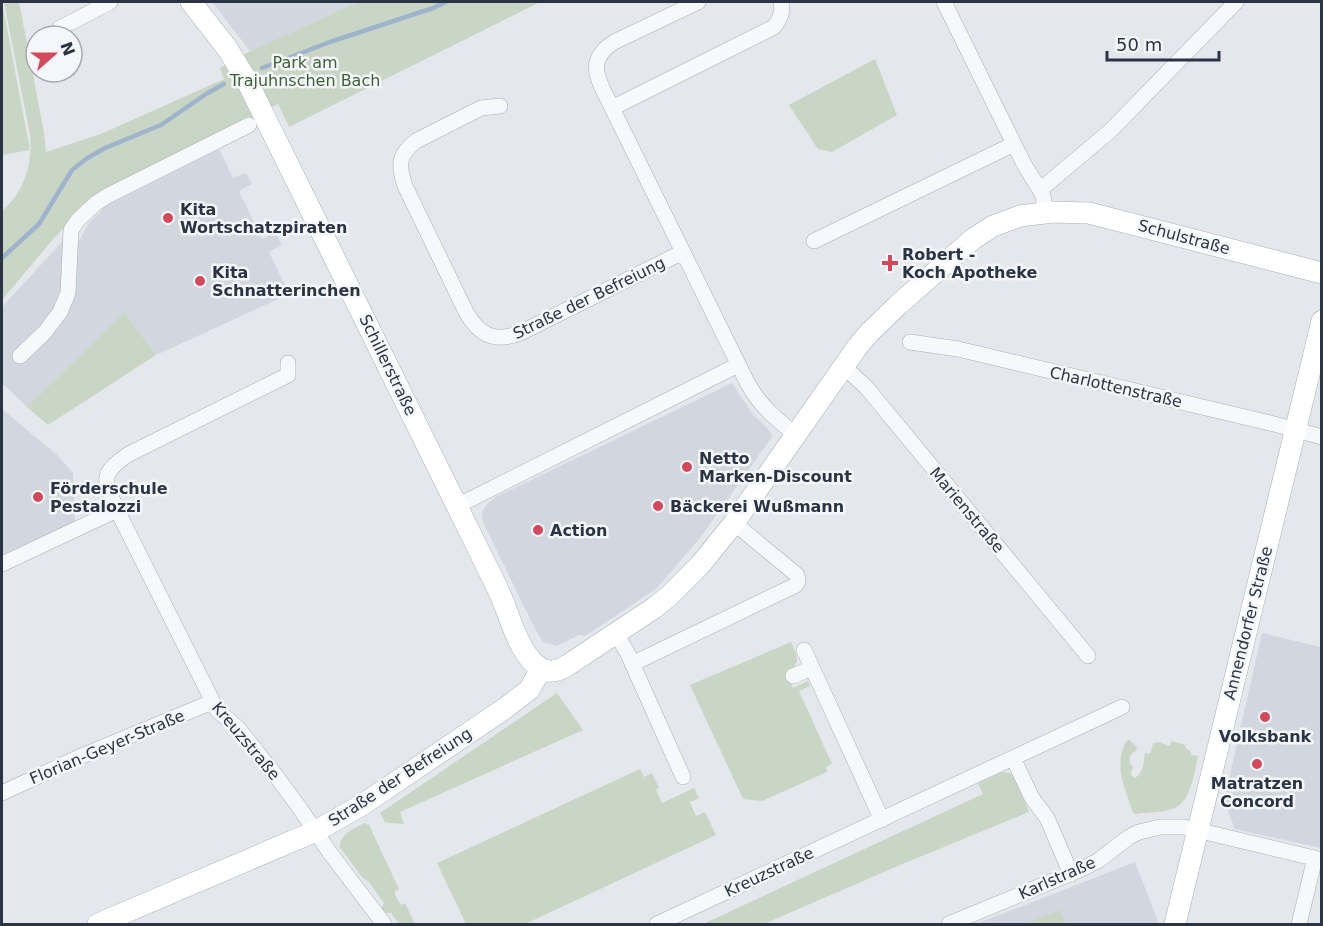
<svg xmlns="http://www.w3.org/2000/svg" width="1323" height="926" viewBox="0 0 1323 926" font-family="'DejaVu Sans',sans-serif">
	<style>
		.built { fill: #d2d6de }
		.green { fill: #c9d6c5 }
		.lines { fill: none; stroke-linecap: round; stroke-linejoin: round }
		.stream { stroke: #9fb4cc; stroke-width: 4.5 }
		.street-casing { stroke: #a9aeb7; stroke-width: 16 }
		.secondary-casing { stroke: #a9aeb7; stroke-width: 22 }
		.street { stroke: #f7f8fa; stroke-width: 15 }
		.secondary { stroke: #fff; stroke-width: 21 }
		.poi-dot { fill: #d1495b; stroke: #f4f6f9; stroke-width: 2 }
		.labels { text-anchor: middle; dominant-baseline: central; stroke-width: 5; stroke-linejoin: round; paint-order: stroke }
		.park-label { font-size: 16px; fill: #3f6138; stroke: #f4f6f9 }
		.poi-label { font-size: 16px; font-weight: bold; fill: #2b3445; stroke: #f4f6f9; text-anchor: start }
		.street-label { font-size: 16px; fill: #2b3445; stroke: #f4f6f9 }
	</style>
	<rect width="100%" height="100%" fill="#e4e7ec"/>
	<path class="built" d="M 212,2 L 359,2 L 250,51 Z
		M 219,149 L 233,178 L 246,173 L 252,184 L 239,191 L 262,239 L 275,233 L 282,245 L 269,252 L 289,294 L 156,355 L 124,312 L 27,407 L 2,383 L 2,307 L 62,242 L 77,244 L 90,222 L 106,206 Z
		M 732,383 L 751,412 L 770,431 L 772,437 L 700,538 L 657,588 L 585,636 L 579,635 L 556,646 L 543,642 L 535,629 L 483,522 L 482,512 L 487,504 L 496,497 Z
		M 2,409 L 57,455 L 73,473 L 75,522 L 2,554 Z
		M 1262,633 L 1321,647 L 1321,848 L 1235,829 L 1224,801 Z
		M 1135,862 L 1159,924 L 976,924 Z"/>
	<path class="green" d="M 2,2 L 30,150 L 2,155 Z
		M 4,2 L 19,2 L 44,133 L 46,152 L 101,134 L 224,79 L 220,68 L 250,51 L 359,2 L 540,2 L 289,127 L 278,104 L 93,199 L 54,238 L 2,300 L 2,211 C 24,192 33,164 30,135 Z
		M 875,59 L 897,115 L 832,152 L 818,149 L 789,105 Z
		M 124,312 L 156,355 L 48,425 L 27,407 Z
		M 791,642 C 797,656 802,663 787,673 L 793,688 L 808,681 L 810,686 L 799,691 L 832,764 L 826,767 L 827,772 L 762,801 L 743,799 L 690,685 Z
		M 557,693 L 583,730 L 400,812 L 404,824 L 390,823 L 385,822 L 380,813 Z
		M 1128,739 L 1137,747 L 1136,751 C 1130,753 1129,758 1130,764 L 1133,766 L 1131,773 L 1132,776 L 1135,778 C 1143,773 1144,762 1145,753 L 1149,754 L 1151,752 L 1153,743 L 1159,742 L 1169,746 L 1172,741 L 1185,745 L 1185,747 L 1191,752 L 1191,755 L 1198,756 C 1194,773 1192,799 1175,808 C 1164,813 1148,812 1136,814 L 1133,813 C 1125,790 1112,761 1128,739 Z
		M 640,769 L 644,777 L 652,773 L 659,788 L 656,790 L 662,803 L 694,788 L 699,798 L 690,802 L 696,816 L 705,812 L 716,835 L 525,924 L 466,924 L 437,863 Z
		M 1002,772 L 1010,773 L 1015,779 L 1029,812 L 900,865 L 764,924 L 703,924 L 983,794 L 978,783 Z
		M 364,823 L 369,825 L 399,889 L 395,891 L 395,895 L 401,905 L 405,903 L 415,924 L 399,924 L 391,913 L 386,913 L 383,912 L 382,908 L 384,903 L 369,882 L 363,878 L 340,848 C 339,834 354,829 364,823 Z
		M 1060,910 L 1066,924 L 1024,924 Z"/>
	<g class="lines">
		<path class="stream" d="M 262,68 L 330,42 L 433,8 L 446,2
			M 2,258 L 39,224 L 72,170 L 86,159 L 105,148 L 161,125 L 206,94 L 224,84"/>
		<defs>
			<path id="street" d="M 698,2 L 614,42 C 583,62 600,82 612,108 L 747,382 C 759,405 776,419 796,435
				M 944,2 L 1014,144 L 1025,166 L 1040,190 L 1043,196 L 1045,212
				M 60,28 L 110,2
				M 500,106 L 481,108 L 416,141 C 398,155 398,165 405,186 L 466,312 C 479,335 494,343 520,333 L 683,252
				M 612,108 L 774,27 C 781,18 783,12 781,2
				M 1040,190 L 1110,131 L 1236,2
				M 814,241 L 1014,144
				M 910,342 L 958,349 L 1278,425 L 1322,437
				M 20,356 L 45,332 L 60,312 L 68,293 L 71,230 L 78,220 L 95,204 L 107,196 L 249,125
				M 288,363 L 288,375 L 129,454 C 99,474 104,480 117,510 L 217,710 L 238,728 L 273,772 L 299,807 L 330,853 L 384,924
				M 843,366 L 866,387 L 1088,656
				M 457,506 L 738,365
				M 2,564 L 117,510
				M 616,634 L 627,652 L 683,777
				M 804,650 L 882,820
				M 632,664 L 796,585 L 798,581 L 797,575 L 734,523
				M 793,676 L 812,668
				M 1013,758 L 1032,798 L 1047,818 L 1071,874
				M 2,793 L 77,758 L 212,702
				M 657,924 L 1122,707
				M 949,924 L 1084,868 L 1099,860 L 1129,837 L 1139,832 L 1160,827 L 1184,827 L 1322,860
				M 1299,924 L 1315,858"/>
			<path id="secondary" d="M 191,2 L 227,48 L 246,79 L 489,571 C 494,581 499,591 503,601 C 511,621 521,658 542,669 C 551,674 560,670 568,665 L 654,608 L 669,596 L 700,565 L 734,523 L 858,346 L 870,332 L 898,305 L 973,239 L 993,226 L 1020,216 L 1053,212 L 1089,213 L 1322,273
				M 98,924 L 316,831 L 362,805 L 504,709 L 529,690 L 541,669
				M 1175,924 L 1322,321"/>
		</defs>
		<use href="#street" class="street-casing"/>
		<use href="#secondary" class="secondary-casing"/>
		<use href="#street" class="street"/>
		<use href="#secondary" class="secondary"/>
	</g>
	<g class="poi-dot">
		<circle cx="168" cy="218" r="6"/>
		<path d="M887 254h6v6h6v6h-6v6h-6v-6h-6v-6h6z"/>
		<circle cx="200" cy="281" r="6"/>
		<circle cx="687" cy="467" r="6"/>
		<circle cx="38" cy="497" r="6"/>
		<circle cx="658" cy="506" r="6"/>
		<circle cx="538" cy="530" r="6"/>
		<circle cx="1265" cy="717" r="6"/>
		<circle cx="1257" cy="764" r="6"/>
	</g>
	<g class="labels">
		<g class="park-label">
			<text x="305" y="62">Park am<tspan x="305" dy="18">Trajuhnschen Bach</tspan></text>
		</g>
		<g class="poi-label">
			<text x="180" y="209">Kita<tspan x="180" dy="18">Wortschatzpiraten</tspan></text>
			<text x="902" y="254">Robert -<tspan x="902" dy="18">Koch Apotheke</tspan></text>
			<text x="212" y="272">Kita<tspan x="212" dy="18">Schnatterinchen</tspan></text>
			<text x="699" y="458">Netto<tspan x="699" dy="18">Marken-Discount</tspan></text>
			<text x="50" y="488">Förderschule<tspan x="50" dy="18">Pestalozzi</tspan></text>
			<text x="670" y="506">Bäckerei Wußmann</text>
			<text x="550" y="530">Action</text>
			<text x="1265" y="736" text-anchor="middle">Volksbank</text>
			<text x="1257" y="783" text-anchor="middle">Matratzen<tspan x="1257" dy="18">Concord</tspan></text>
		</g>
		<g class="street-label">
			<text transform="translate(1184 237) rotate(15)">Schulstraße</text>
			<text transform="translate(589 298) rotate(-26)">Straße der Befreiung</text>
			<text transform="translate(388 365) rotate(64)">Schillerstraße</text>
			<text transform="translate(1116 387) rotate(13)">Charlottenstraße</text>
			<text transform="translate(967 510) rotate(50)">Marienstraße</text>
			<text transform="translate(1248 623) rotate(-76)">Annendorfer Straße</text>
			<text transform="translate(246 741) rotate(50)">Kreuzstraße</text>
			<text transform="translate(107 747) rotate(-23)">Florian-Geyer-Straße</text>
			<text transform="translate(400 777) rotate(-33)">Straße der Befreiung</text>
			<text transform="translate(769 872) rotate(-25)">Kreuzstraße</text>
			<text transform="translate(1057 878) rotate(-24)">Karlstraße</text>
		</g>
	</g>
	<rect width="1323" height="926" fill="none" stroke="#2b3445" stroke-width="6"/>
	<g transform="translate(54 54) rotate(69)"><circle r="28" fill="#f4f6f9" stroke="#a4a8b1" stroke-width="1.5"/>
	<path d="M0-4.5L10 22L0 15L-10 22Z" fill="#d1495b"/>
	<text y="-9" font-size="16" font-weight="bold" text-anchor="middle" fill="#2b3445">N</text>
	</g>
	<path d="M1107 51v9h112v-9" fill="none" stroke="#2b3445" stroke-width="3"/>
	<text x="1116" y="51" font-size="18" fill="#2b3445" stroke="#f4f6f9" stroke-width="4.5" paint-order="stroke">50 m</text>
</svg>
